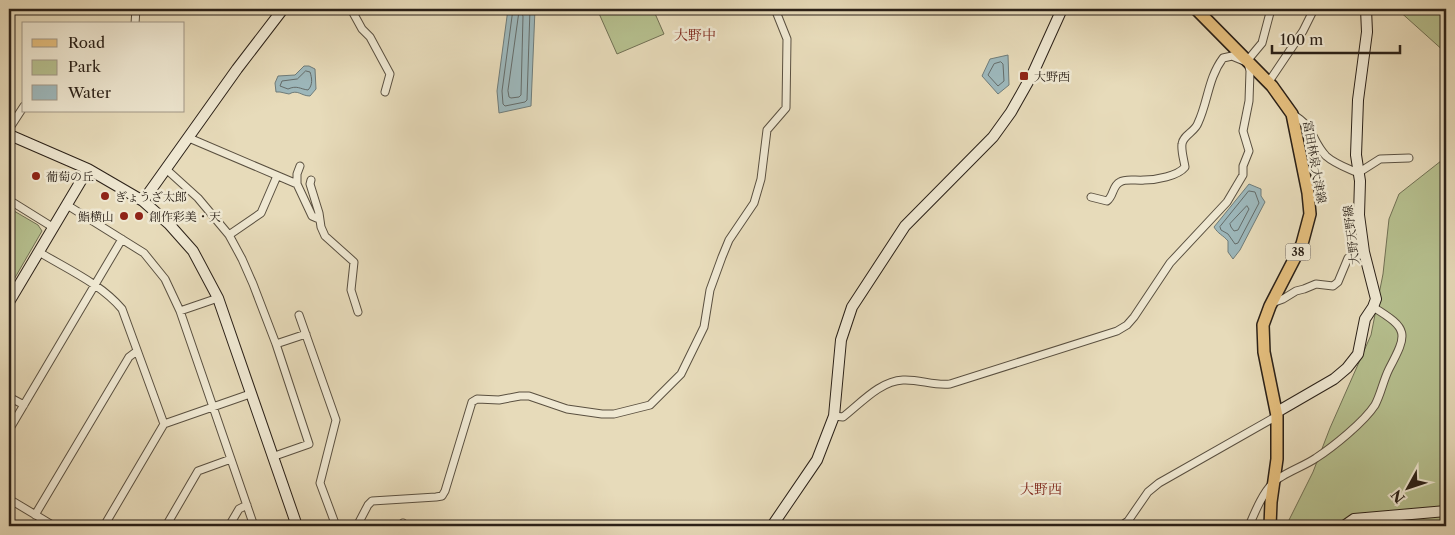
<svg xmlns="http://www.w3.org/2000/svg" width="1455" height="535" viewBox="0 0 1455 535" font-family="'Libre Caslon Text','Noto Serif JP',serif">
	<style>
		.green { fill: #b6c08f; stroke: #707054 }
		.water { fill: #9db8bc; stroke: #6f7c7a }
		.lines { fill: none; stroke-linecap: round; stroke-linejoin: round }
		.shore { stroke: #646c6a; stroke-width: 1 }
		.street-casing { stroke: #5a5040; stroke-width: 9 }
		.secondary-casing { stroke: #2b2118; stroke-width: 12 }
		.primary-casing { stroke: #2b2118; stroke-width: 14 }
		.street { stroke: #efe8d2; stroke-width: 7 }
		.secondary { stroke: #efe8d2; stroke-width: 10 }
		.primary { stroke: #e4be7d; stroke-width: 11 }
		.poi-dot { fill: #8f2418; stroke: #efe8d2; stroke-width: 2 }
		.labels { text-anchor: middle; dominant-baseline: central; stroke-width: 5; stroke-linejoin: round; paint-order: stroke }
		.shield { fill: #efe8d2; stroke: #665d50; stroke-width: 1 }
		.shield-label { font-size: 11px; font-weight: bold; fill: #2b2118 }
		.poi-label { font-size: 12px; fill: #2b2118; stroke: #efe8d2; text-anchor: start }
		.street-label { font-size: 12px; fill: #2b2118; stroke: #efe8d2 }
		.neighbourhood-label { font-size: 14px; fill: #7a1f14; stroke: #efe8d2 }
	</style>
	<rect width="100%" height="100%" fill="#e7dbba"/>
	<filter id="stains"><feTurbulence type="fractalNoise" baseFrequency=".004" numOctaves="4"/><feColorMatrix values="0 0 0 0 .2 0 0 0 0 .09 0 0 0 0 .02 0 0 0 .5 -.17"/></filter>
	<radialGradient id="worn" r=".72"><stop offset=".6" stop-color="#630" stop-opacity="0"/><stop offset="1" stop-color="#630" stop-opacity=".3"/></radialGradient>
	<path class="green" d="M 597,9 L 653,9 L 664,34 L 617,54 Z
		M 1397,9 L 1446,9 L 1446,53 Z
		M 1446,157 L 1446,526 L 1286,526 L 1313,472 L 1330,428 L 1371,335 L 1383,274 L 1389,219 L 1399,194 Z
		M 9,208 L 38,225 L 42,231 L 9,288 Z"/>
	<path class="water" d="M 508,9 L 535,9 L 531,106 L 499,113 L 497,91 Z
		M 1008,55 L 1009,85 L 998,94 L 982,76 L 990,59 Z
		M 304,66 L 309,66 L 315,69 L 316,89 L 310,96 C 301,96 298,89 289,94 L 280,92 L 276,92 L 275,83 L 278,76 L 295,75 Z
		M 1249,184 L 1261,189 L 1261,196 L 1265,202 L 1240,250 L 1233,259 L 1228,252 L 1228,241 C 1223,235 1218,234 1214,227 Z"/>
	<g class="lines">
		<path class="shore" d="M 513,9 L 502,91 L 503,104 L 505,106 L 525,102 L 527,100 L 530,9
			M 519,14 L 522,14 L 523,16 L 521,95 L 519,97 L 511,98 L 509,97 L 508,91 Z
			M 1001,62 L 1003,64 L 1004,81 L 998,86 L 988,75 L 994,64 Z
			M 306,71 L 310,72 C 312,78 313,85 308,90 C 300,89 297,85 288,89 L 280,86 L 282,81 L 297,79 Z
			M 1249,191 L 1255,192 L 1259,203 L 1238,243 L 1235,244 L 1228,234 L 1221,230 L 1220,227 Z
			M 1247,206 L 1249,209 L 1238,230 L 1234,231 L 1231,227 L 1230,224 Z"/>
		<defs>
			<path id="street" d="M 351,9 L 362,29 L 370,37 L 390,74 L 385,92
				M 135,24 L 136,9
				M 1247,61 L 1262,43 L 1271,9
				M 1268,83 L 1303,31 L 1314,9
				M 1292,114 C 1315,127 1311,140 1326,156 C 1335,164 1347,168 1358,173 L 1380,159 L 1409,158
				M 9,129 L 24,106
				M 189,138 L 297,184
				M 300,166 L 297,174 L 297,184 L 312,216 L 319,219
				M 166,169 L 198,198 L 229,235 L 242,259 L 253,284 L 276,344 L 309,444 L 272,457
				M 311,180 L 310,184 L 319,213 L 321,227 L 325,236 L 354,262 L 351,290 L 358,312
				M 1091,197 L 1107,201 C 1114,196 1112,186 1120,182 C 1126,178 1137,181 1144,180 C 1156,180 1178,176 1185,167 C 1184,160 1181,151 1182,144 C 1183,135 1195,132 1198,123 C 1208,102 1208,78 1223,58 L 1232,56 L 1244,61
				M 9,200 L 54,228
				M 67,205 L 144,253 L 165,279 L 180,311 L 254,526
				M 229,235 L 261,213 L 277,176
				M 39,252 C 67,269 101,284 122,309 L 164,424
				M 1272,303 L 1283,299 L 1296,291 L 1304,289 L 1316,284 L 1333,286 L 1338,282 L 1348,258 L 1364,254
				M 180,311 L 218,298
				M 299,315 L 336,420 L 320,483 L 336,526
				M 276,344 L 306,334
				M 9,397 L 24,405
				M 834,416 L 843,417 C 861,403 880,381 903,380 C 919,379 934,386 950,384 L 1117,331 L 1127,325 L 1134,317 L 1170,263 L 1227,202 L 1243,175 L 1243,166 L 1249,151 L 1243,131 L 1249,101 L 1250,71 L 1248,63
				M 9,430 L 122,239
				M 9,499 L 54,526
				M 35,515 L 129,357 L 137,351
				M 104,526 L 164,424 L 250,394
				M 166,526 L 198,471 L 231,459
				M 229,526 L 239,509 L 247,505
				M 357,526 L 368,505 L 372,501 L 436,497 L 442,496 L 445,491 L 472,402 L 477,399 L 499,400 L 520,396 L 529,396 L 567,409 L 602,414 L 614,414 L 650,405 L 681,374 L 704,327 L 710,290 L 722,257 L 729,240 L 754,203 L 761,179 L 767,130 L 786,108 L 787,39 L 775,9
				M 400,526 L 403,523 L 406,526
				M 1121,526 L 1128,521 L 1148,492 L 1159,483 L 1277,416
				M 1249,526 C 1255,512 1262,494 1273,483 C 1281,474 1305,466 1316,458 C 1333,447 1364,422 1375,405 C 1381,394 1383,381 1389,369 C 1408,333 1409,329 1373,307"/>
			<path id="secondary" d="M 9,137 L 12,136 L 88,169 L 143,201 L 169,224 L 193,251 L 218,298 L 297,526
				M 143,201 L 237,69 L 283,9
				M 9,302 L 88,169
				M 1277,412 L 1334,379 L 1347,368 L 1358,354 L 1365,319 L 1373,307 L 1376,299 L 1364,252 L 1359,215 L 1360,181 L 1356,155 L 1358,100 L 1367,32 L 1366,9
				M 772,526 L 817,460 L 834,416 L 841,340 L 852,307 L 905,226 L 993,137 L 1011,112 L 1033,73 L 1062,9
				M 1344,526 L 1354,519 L 1446,511"/>
			<path id="primary" d="M 1196,9 L 1272,86 L 1292,114 L 1308,193 L 1310,214 L 1302,244 L 1270,306 L 1263,325 L 1264,352 L 1277,416 L 1277,459 L 1271,502 L 1270,526"/>
		</defs>
		<use href="#street" class="street-casing"/>
		<use href="#secondary" class="secondary-casing"/>
		<use href="#primary" class="primary-casing"/>
		<use href="#street" class="street"/>
		<use href="#secondary" class="secondary"/>
		<use href="#primary" class="primary"/>
	</g>
	<g class="poi-dot">
		<rect x="1019" y="71" width="10" height="10" rx="2.5"/>
		<circle cx="36" cy="176" r="5"/>
		<circle cx="105" cy="196" r="5"/>
		<circle cx="124" cy="216" r="5"/>
		<circle cx="139" cy="216" r="5"/>
	</g>
	<g class="labels">
		<rect class="shield" x="1285.5" y="243.5" width="25" height="17" rx="4"/>
		<g class="shield-label">
			<text x="1298" y="252">38</text>
		</g>
		<g class="poi-label">
			<text x="1034" y="76">大野西</text>
			<text x="46" y="176">葡萄の丘</text>
			<text x="115" y="196">ぎょうざ太郎</text>
			<text x="114" y="216" text-anchor="end">鮨横山</text>
			<text x="149" y="216">創作彩美・天</text>
		</g>
		<g class="street-label">
			<text transform="translate(1315 162) rotate(80)">富田林泉大津線</text>
			<text transform="translate(1351 235) rotate(-97)">大野天野線</text>
		</g>
		<g class="neighbourhood-label">
			<text x="695" y="35">大野中</text>
			<text x="1041" y="489">大野西</text>
		</g>
	</g>
	<rect width="1455" height="535" fill="none" stroke="#e7dbba" stroke-width="30"/>
	<rect x="10" y="10" width="1435" height="515" fill="none" stroke="#2b2118" stroke-width="2.5"/>
	<rect x="15" y="15" width="1425" height="505" fill="none" stroke="#2b2118"/>
	<rect x="22" y="22" width="162" height="90" fill="#efe8d2" stroke="#a19888"/>
	<rect x="32" y="39" width="25" height="8" fill="#e4be7d" stroke="#a19888"/>
	<text x="68" y="48" font-size="15" fill="#2b2118">Road</text>
	<rect x="32" y="60" width="25" height="15" fill="#b6c08f" stroke="#a19888"/>
	<text x="68" y="72" font-size="15" fill="#2b2118">Park</text>
	<rect x="32" y="85" width="25" height="15" fill="#9db8bc" stroke="#a19888"/>
	<text x="68" y="98" font-size="15" fill="#2b2118">Water</text>
	<g transform="translate(1408 488) rotate(230)" stroke="#efe8d2" stroke-width="4" paint-order="stroke">
	<path d="M0-4L9 19L0 12L-9 19Z" fill="#2b2118"/>
	<text y="-8" font-size="14" font-weight="bold" text-anchor="middle" fill="#2b2118">N</text>
	</g>
	<path d="M1272 45v8h128v-8" fill="none" stroke="#2b2118" stroke-width="2.5"/>
	<text x="1280" y="45" font-size="15" fill="#2b2118" stroke="#efe8d2" stroke-width="4" paint-order="stroke">100 m</text>
	<rect width="100%" height="100%" filter="url(#stains)"/>
	<rect width="100%" height="100%" fill="url(#worn)"/>
</svg>
